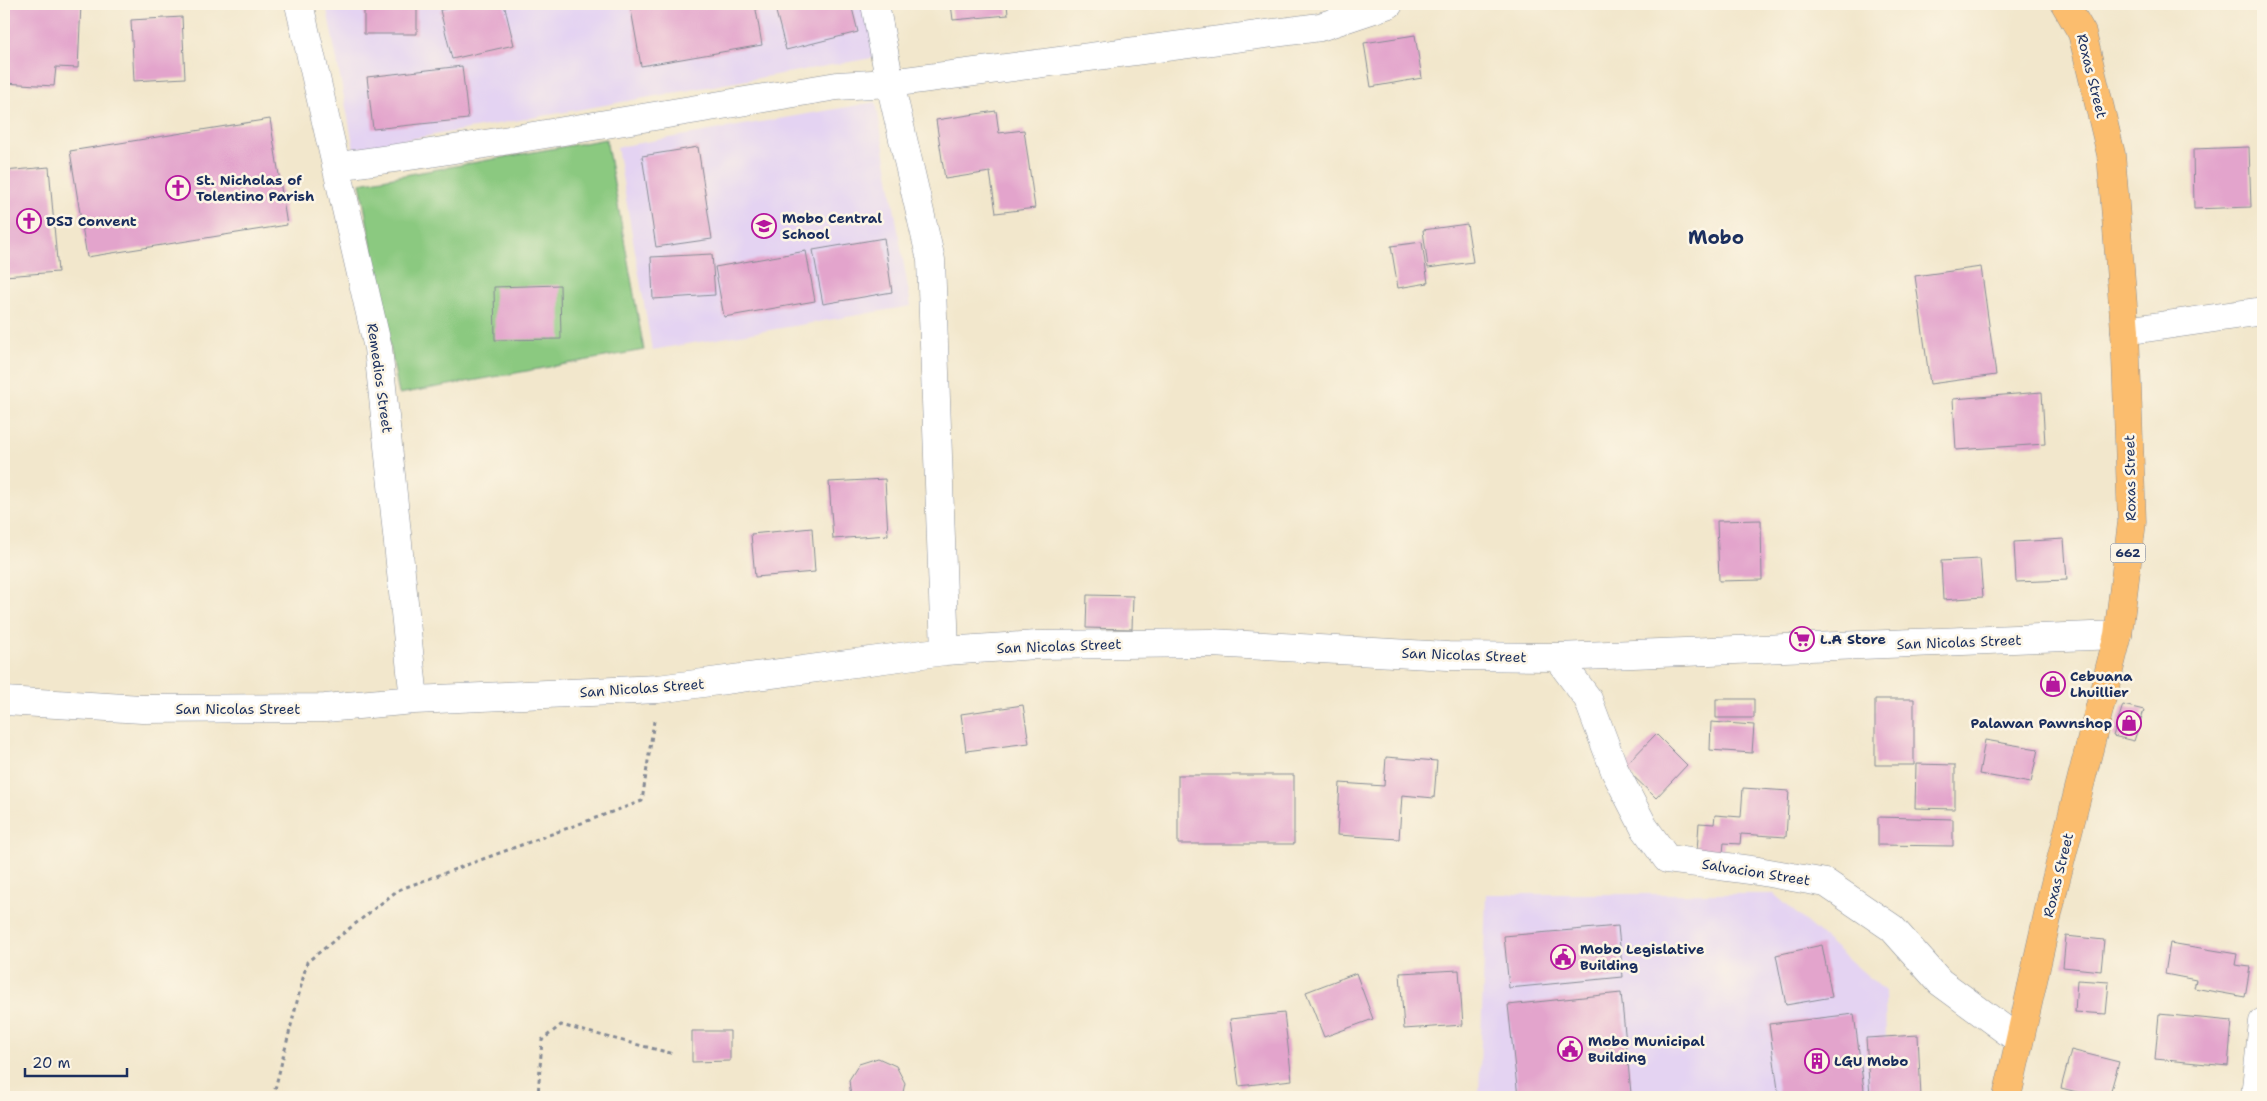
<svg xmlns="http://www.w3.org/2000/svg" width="2267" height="1101" viewBox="0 0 2267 1101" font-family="'Shantell Sans',sans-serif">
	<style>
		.built { fill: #e4d3f2 }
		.green { fill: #8bc980; stroke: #537c6f }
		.building { fill: #e3a4cc }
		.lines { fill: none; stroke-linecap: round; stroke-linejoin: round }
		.street-casing { stroke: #868b95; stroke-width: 29 }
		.primary-casing { stroke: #868b95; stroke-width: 29 }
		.path { stroke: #868b95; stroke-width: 3; stroke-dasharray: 4 4; stroke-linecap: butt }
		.street { stroke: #fff; stroke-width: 28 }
		.primary { stroke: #fbbd6e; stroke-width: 28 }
		.labels { text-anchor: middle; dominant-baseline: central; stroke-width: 5; stroke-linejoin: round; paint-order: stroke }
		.shield { fill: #fcf5e5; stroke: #5e6a86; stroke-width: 1 }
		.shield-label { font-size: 12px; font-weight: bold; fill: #1b2f5e }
		.street-label { font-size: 14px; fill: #1b2f5e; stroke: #fcf5e5 }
		.poi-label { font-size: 14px; font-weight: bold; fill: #1b2f5e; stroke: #fcf5e5; text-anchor: start }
		.district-label { font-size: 19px; font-weight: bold; fill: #1b2f5e; stroke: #fcf5e5 }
	</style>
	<rect width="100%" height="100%" fill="#fcf5e5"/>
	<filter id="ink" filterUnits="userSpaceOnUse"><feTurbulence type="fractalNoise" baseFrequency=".02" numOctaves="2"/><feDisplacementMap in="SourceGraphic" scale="10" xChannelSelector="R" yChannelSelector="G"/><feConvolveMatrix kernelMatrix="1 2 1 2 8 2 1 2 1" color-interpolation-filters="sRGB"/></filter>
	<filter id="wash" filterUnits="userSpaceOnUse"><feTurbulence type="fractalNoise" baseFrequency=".0096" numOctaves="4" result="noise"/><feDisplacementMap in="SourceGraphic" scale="20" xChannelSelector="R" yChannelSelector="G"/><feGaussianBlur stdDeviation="1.12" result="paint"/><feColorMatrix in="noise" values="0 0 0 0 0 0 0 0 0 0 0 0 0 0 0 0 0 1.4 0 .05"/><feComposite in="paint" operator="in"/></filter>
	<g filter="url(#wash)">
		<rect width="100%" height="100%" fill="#f2e7cc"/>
		<path class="built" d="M 326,4 L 867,4 L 878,57 L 354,149 Z
			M 876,102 L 911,306 L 652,350 L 617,147 Z
			M 1486,894 L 1774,894 L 1885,991 L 1887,1097 L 1479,1097 Z"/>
		<path class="green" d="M 606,139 L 644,350 L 399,394 L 360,183 Z"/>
		<g id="blocks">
			<path class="building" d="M 8,4 L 81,4 L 78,68 L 56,67 L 54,86 L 4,83 Z
				M 364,4 L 417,4 L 417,34 L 364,34 Z
				M 466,4 L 504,4 L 514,45 L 452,59 L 440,10 Z
				M 630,4 L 755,4 L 762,45 L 641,66 Z
				M 774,4 L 851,4 L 858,32 L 786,50 Z
				M 951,4 L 1007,4 L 1008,15 L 953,20 Z
				M 182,17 L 185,78 L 134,81 L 131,20 Z
				M 1415,35 L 1422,78 L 1371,87 L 1364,43 Z
				M 462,66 L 468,119 L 373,129 L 367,77 Z
				M 996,111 L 999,133 L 1024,130 L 1035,208 L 996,213 L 990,172 L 945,179 L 936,120 Z
				M 270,119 L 287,225 L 87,257 L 70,151 Z
				M 698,147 L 712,239 L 656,247 L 642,156 Z
				M 2249,147 L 2251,207 L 2194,209 L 2193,149 Z
				M 49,167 L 58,272 L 4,276 L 4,171 Z
				M 1467,224 L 1473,262 L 1428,268 L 1423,230 Z
				M 884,238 L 892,292 L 823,304 L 813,250 Z
				M 1422,242 L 1428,283 L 1398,288 L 1391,246 Z
				M 806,251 L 815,301 L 724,317 L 715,267 Z
				M 712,254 L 715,295 L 653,299 L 651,257 Z
				M 1981,267 L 1996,375 L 1930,384 L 1915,276 Z
				M 560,285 L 561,339 L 495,340 L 494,287 Z
				M 2042,392 L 2045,444 L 1956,450 L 1953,399 Z
				M 885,479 L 888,535 L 833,539 L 829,482 Z
				M 1761,520 L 1762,580 L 1719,581 L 1717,521 Z
				M 812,528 L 815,572 L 755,577 L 751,534 Z
				M 2064,539 L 2067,580 L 2016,582 L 2014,542 Z
				M 1980,559 L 1983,597 L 1943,600 L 1941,561 Z
				M 1087,595 L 1133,596 L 1132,629 L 1086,628 Z
				M 1716,699 L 1754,699 L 1754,718 L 1716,718 Z
				M 1875,699 L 1914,699 L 1914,765 L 1875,765 Z
				M 1023,705 L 1029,743 L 966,751 L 961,714 Z
				M 2123,705 L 2144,710 L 2134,741 L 2113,736 Z
				M 1711,722 L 1754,725 L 1752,753 L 1710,750 Z
				M 1656,734 L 1687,765 L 1656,798 L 1624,767 Z
				M 1985,740 L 2038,749 L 2031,783 L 1979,774 Z
				M 1386,757 L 1437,761 L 1434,798 L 1402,795 L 1399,839 L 1337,835 L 1340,783 L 1384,786 Z
				M 1916,764 L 1955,765 L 1955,809 L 1915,808 Z
				M 1178,775 L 1294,775 L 1294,844 L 1178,844 Z
				M 1743,788 L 1789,791 L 1786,837 L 1741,834 L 1740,844 L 1724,843 L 1723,853 L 1697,851 L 1699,823 L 1714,824 L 1715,815 L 1741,817 Z
				M 1878,817 L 1953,819 L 1953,846 L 1878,845 Z
				M 1618,926 L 1623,977 L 1509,988 L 1504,936 Z
				M 2066,936 L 2104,940 L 2101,971 L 2063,967 Z
				M 2170,943 L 2237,954 L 2235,965 L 2250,967 L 2245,997 L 2194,988 L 2196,980 L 2165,974 Z
				M 1822,945 L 1832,997 L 1786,1005 L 1776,955 Z
				M 1459,970 L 1463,1025 L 1404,1029 L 1400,973 Z
				M 1356,973 L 1373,1019 L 1324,1037 L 1306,992 Z
				M 2077,980 L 2109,982 L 2106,1014 L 2075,1012 Z
				M 1621,993 L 1631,1093 L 1590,1097 L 1518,1097 L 1508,1005 Z
				M 1284,1013 L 1292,1080 L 1239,1086 L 1230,1019 Z
				M 1854,1014 L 1865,1097 L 1779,1097 L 1769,1024 Z
				M 2159,1014 L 2232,1021 L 2228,1066 L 2155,1059 Z
				M 692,1031 L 730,1031 L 730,1061 L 692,1062 Z
				M 1918,1035 L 1921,1097 L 1870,1097 L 1866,1038 Z
				M 2071,1050 L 2119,1062 L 2109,1097 L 2097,1097 L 2061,1088 Z
				M 878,1058 L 896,1066 L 905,1083 L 902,1097 L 851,1097 L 849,1080 L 859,1064 Z"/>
		</g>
	</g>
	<g filter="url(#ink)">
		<use href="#blocks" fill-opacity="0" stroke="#868b95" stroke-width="1"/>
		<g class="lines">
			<defs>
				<path id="street" d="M 299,4 L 378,348 L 414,700
					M 875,4 L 890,83 L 931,260 L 945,651
					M 338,166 L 424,154 L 837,86 L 890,83 L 1320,27 L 1389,4
					M 2125,331 L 2263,311
					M 1557,657 L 1588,699 L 1615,771 L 1644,827 L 1667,859 L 1758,871 L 1826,883 L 1892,928 L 1940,982 L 2019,1040
					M 4,701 L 142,709 L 325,708 L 414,700 L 658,689 L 945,651 L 1037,645 L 1211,643 L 1448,656 L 1557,657 L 2118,635
					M 2255,1097 L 2263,1022"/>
				<path id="primary" d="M 2007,1097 L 2054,887 L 2118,635 L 2132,522 L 2125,331 L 2111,154 L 2082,33 L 2065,4"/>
			</defs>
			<use href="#street" class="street-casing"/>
			<use href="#primary" class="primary-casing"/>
			<path class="path" d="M 273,1097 L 307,962 L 398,890 L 642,801 L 654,721
				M 536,1097 L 538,1095 L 542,1040 L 561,1025 L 674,1054"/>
			<use href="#street" class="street"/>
			<use href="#primary" class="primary"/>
		</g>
	</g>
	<defs>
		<symbol id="church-ring" viewBox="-11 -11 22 22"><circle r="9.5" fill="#fcf5e5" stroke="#b5179e" stroke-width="1.5"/><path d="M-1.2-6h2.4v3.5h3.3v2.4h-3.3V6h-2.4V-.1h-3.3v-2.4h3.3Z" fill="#b5179e"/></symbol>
		<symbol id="school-ring" viewBox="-11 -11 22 22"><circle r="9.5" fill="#fcf5e5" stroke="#b5179e" stroke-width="1.5"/><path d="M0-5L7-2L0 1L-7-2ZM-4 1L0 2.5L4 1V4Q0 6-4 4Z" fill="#b5179e"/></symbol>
		<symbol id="supermarket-ring" viewBox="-11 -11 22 22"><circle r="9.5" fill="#fcf5e5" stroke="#b5179e" stroke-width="1.5"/><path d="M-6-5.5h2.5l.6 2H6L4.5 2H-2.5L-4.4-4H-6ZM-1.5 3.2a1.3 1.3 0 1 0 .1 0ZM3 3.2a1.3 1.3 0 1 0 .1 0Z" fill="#b5179e"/></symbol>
		<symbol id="shop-ring" viewBox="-11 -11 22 22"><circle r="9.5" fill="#fcf5e5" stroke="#b5179e" stroke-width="1.5"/><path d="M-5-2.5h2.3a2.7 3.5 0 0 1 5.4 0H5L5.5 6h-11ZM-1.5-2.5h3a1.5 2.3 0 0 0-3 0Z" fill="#b5179e"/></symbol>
		<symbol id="civic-ring" viewBox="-11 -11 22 22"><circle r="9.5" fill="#fcf5e5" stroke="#b5179e" stroke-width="1.5"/><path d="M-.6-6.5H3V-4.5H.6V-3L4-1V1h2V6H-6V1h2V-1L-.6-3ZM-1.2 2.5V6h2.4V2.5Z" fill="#b5179e"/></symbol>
		<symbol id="building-ring" viewBox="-11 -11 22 22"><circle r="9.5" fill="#fcf5e5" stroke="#b5179e" stroke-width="1.5"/><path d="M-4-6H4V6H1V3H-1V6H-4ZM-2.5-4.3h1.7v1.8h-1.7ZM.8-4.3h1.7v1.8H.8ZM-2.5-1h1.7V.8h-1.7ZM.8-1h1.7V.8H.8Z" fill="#b5179e"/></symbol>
	</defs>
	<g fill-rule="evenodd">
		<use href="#church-ring" x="164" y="174" width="28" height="28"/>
		<use href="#church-ring" x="15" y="207" width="28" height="28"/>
		<use href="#school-ring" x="750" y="212" width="28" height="28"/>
		<use href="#supermarket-ring" x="1788" y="625" width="28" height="28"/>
		<use href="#shop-ring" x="2039" y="670" width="28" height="28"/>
		<use href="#shop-ring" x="2115" y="709" width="28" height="28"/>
		<use href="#civic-ring" x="1549" y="943" width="28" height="28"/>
		<use href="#civic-ring" x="1556" y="1035" width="28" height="28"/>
		<use href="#building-ring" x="1803" y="1047" width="28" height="28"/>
	</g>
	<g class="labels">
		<rect class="shield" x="2110.5" y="543.5" width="35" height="19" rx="4"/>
		<g class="shield-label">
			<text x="2128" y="553">662</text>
		</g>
		<g class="street-label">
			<text transform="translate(2092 76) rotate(76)">Roxas Street</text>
			<text transform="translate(380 378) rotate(82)">Remedios Street</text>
			<text transform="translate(2130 478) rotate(-91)">Roxas Street</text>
			<text transform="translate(1959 642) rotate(-2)">San Nicolas Street</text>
			<text transform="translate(1059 646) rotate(-2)">San Nicolas Street</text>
			<text transform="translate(1464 655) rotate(2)">San Nicolas Street</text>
			<text transform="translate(642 688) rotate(-4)">San Nicolas Street</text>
			<text x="238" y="709">San Nicolas Street</text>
			<text transform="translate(1756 872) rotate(9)">Salvacion Street</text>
			<text transform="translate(2058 875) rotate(-76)">Roxas Street</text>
		</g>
		<g class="poi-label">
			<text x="196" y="180">St. Nicholas of<tspan x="196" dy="16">Tolentino Parish</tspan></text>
			<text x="782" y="218">Mobo Central<tspan x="782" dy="16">School</tspan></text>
			<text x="46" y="221">DSJ Convent</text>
			<text x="1820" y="639">L.A Store</text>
			<text x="2070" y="676">Cebuana<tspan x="2070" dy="16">Lhuillier</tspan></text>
			<text x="2112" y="723" text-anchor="end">Palawan Pawnshop</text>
			<text x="1580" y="949">Mobo Legislative<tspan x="1580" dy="16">Building</tspan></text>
			<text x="1588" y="1041">Mobo Municipal<tspan x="1588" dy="16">Building</tspan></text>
			<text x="1834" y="1061">LGU Mobo</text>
		</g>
		<g class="district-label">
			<text x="1716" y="237">Mobo</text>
		</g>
	</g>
	<rect width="2267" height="1101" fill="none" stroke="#fcf5e5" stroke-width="20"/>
	<path d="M25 1068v8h102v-8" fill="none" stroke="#1b2f5e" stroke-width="2.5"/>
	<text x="32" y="1068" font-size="15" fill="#1b2f5e" stroke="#fcf5e5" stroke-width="4" paint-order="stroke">20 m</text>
</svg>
